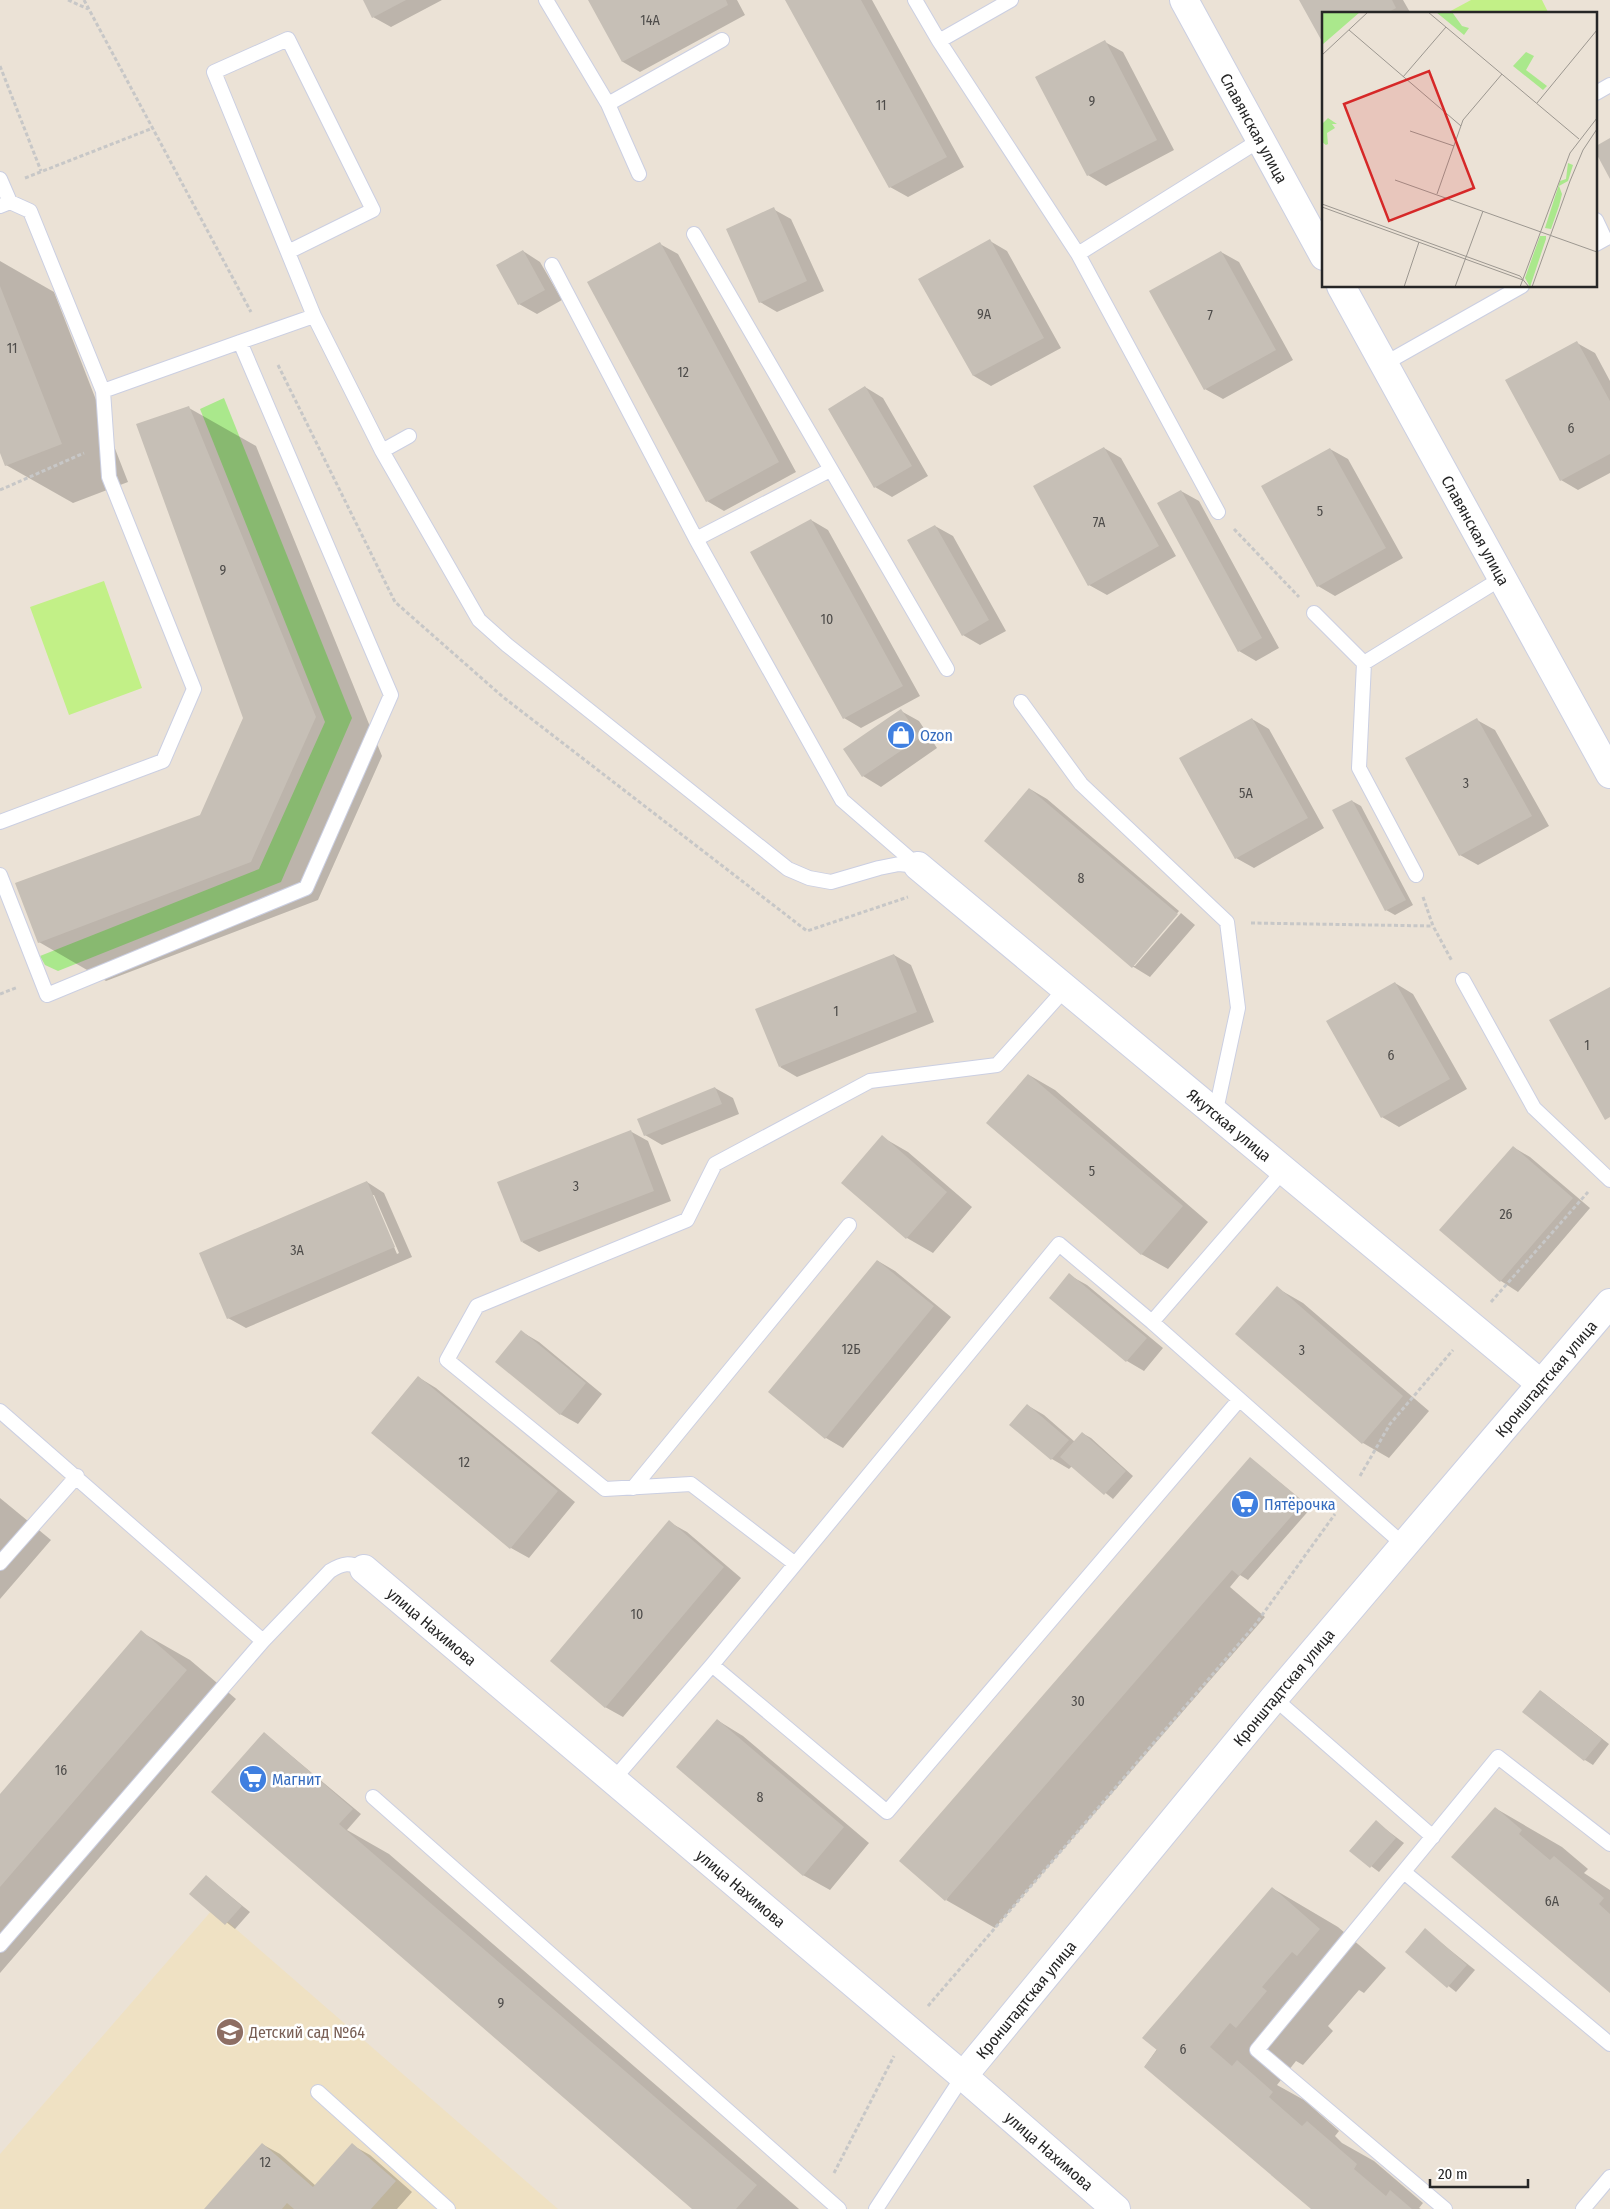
<svg xmlns="http://www.w3.org/2000/svg" width="1610" height="2209" viewBox="0 0 1610 2209" font-family="'Fira Sans Condensed',sans-serif">
	<style>
		.education { fill: #efe1c3 }
		.green { fill: #aae88c }
		.pitch { fill: #c2f087 }
		.shadow { fill: #0003; fill-rule: evenodd }
		.building { fill: #c6bfb6 }
		.lines { fill: none; stroke-linecap: round; stroke-linejoin: round }
		.service-casing { stroke: #cbcfe2; stroke-width: 16 }
		.minor-casing { stroke: #cbcfe2; stroke-width: 30 }
		.path { stroke: #c7c7c7; stroke-width: 3; stroke-dasharray: 4 2.5; stroke-linecap: butt }
		.service { stroke: #fff; stroke-width: 14 }
		.minor { stroke: #fff; stroke-width: 28 }
		.labels { text-anchor: middle; dominant-baseline: central; stroke-width: 5; stroke-linejoin: round; paint-order: stroke }
		.number-label { font-size: 14px; fill: #4e4c4a }
		.street-label { font-size: 16px; fill: #262626; stroke: #fff }
		.shop-label { font-size: 16px; fill: #366cbe; stroke: #fff; text-anchor: start }
		.education-label { font-size: 16px; fill: #785e54; stroke: #fff; text-anchor: start }
		.inset-road { fill: none; stroke: #9c9790; stroke-width: 1 }
		.view { fill: #d62828; fill-opacity: 0.15; stroke: #d62828; stroke-width: 2.5 }
		.inset-edge { fill: none; stroke: #262626; stroke-width: 2.5 }
	</style>
	<rect width="100%" height="100%" fill="#ebe2d6"/>
	<path class="education" d="M 213,1909 L 558,2209 L 0,2209 L 0,2154 Z"/>
	<path class="green" d="M 224,398 L 352,718 L 281,882 L 58,971 L 45,965 L 40,956 L 259,869 L 325,722 L 200,409 Z"/>
	<path class="pitch" d="M 1471,0 L 1542,0 L 1549,14 L 1445,14 Z
		M 104,581 L 142,688 L 69,715 L 30,607 Z"/>
	<path class="shadow" d="M 364,0 L 442,0 L 391,27 L 373,17 Z
		M 589,0 L 737,0 L 745,15 L 640,72 L 623,62 Z
		M 787,0 L 872,0 L 964,167 L 908,197 L 890,187 Z
		M 1300,0 L 1403,0 L 1411,14 L 1324,14 Z
		M 1105,42 L 1123,52 L 1174,150 L 1106,186 L 1088,175 L 1037,77 Z
		M 773,209 L 791,219 L 824,291 L 777,312 L 760,302 Z
		M 990,241 L 1007,251 L 1061,348 L 991,386 L 974,376 L 920,279 Z
		M 660,244 L 678,254 L 796,472 L 724,511 L 707,501 Z
		M 523,251 L 540,262 L 562,300 L 537,314 L 519,304 Z
		M 1221,252 L 1239,262 L 1293,360 L 1223,399 L 1205,389 Z
		M 0,261 L 54,292 L 128,482 L 73,503 L 6,465 L 0,449 Z
		M 1577,343 L 1595,353 L 1610,381 L 1610,473 L 1578,490 L 1561,480 Z
		M 865,387 L 883,398 L 928,476 L 892,497 L 875,487 Z
		M 189,408 L 256,446 L 382,756 L 318,900 L 106,981 L 39,942 L 201,816 L 245,718 Z
		M 1104,448 L 1121,458 L 1176,556 L 1107,595 L 1089,585 Z
		M 1330,449 L 1348,459 L 1403,558 L 1335,596 L 1318,586 Z
		M 1181,491 L 1199,501 L 1279,648 L 1256,661 L 1239,651 Z
		M 811,520 L 828,530 L 920,696 L 861,728 L 844,718 Z
		M 935,526 L 953,536 L 1006,631 L 980,645 L 963,635 Z
		M 901,711 L 919,721 L 937,748 L 881,787 L 863,776 L 845,749 Z
		M 1252,719 L 1269,729 L 1324,828 L 1254,868 L 1236,858 Z
		M 1477,720 L 1495,730 L 1549,826 L 1478,865 L 1460,855 L 1407,759 Z
		M 1030,789 L 1047,799 L 1179,911 L 1132,966 Z
		M 1352,801 L 1361,806 L 1413,905 L 1395,915 L 1386,910 Z
		M 1181,913 L 1195,925 L 1150,977 L 1132,966 L 1135,966 Z
		M 894,955 L 911,965 L 934,1022 L 797,1077 L 780,1067 Z
		M 1395,983 L 1413,994 L 1467,1089 L 1399,1127 L 1382,1117 Z
		M 1029,1075 L 1055,1090 L 1208,1222 L 1168,1269 L 1141,1254 Z
		M 715,1088 L 733,1098 L 739,1114 L 662,1145 L 645,1135 Z
		M 630,1131 L 648,1141 L 671,1201 L 539,1252 L 522,1242 Z
		M 882,1137 L 908,1152 L 972,1207 L 933,1253 L 907,1238 L 843,1182 Z
		M 1513,1147 L 1530,1157 L 1590,1208 L 1518,1292 L 1501,1281 L 1441,1230 Z
		M 367,1182 L 384,1193 L 412,1257 L 246,1328 L 228,1318 ZM 372,1195 L 374,1195 L 399,1253 L 397,1254 Z
		M 878,1261 L 895,1271 L 951,1317 L 843,1448 L 826,1438 L 770,1392 Z
		M 1069,1275 L 1087,1285 L 1163,1348 L 1144,1371 L 1127,1361 Z
		M 1277,1288 L 1303,1303 L 1429,1411 L 1389,1458 L 1363,1443 Z
		M 522,1332 L 539,1342 L 602,1394 L 578,1424 L 560,1414 Z
		M 418,1377 L 436,1388 L 575,1502 L 529,1558 L 511,1548 L 372,1433 Z
		M 1027,1405 L 1044,1415 L 1075,1442 L 1082,1433 L 1091,1438 L 1133,1476 L 1113,1499 L 1072,1466 L 1069,1469 L 1052,1459 L 1011,1424 Z
		M 1250,1458 L 1311,1508 L 1248,1580 L 1240,1575 L 1230,1587 L 1265,1617 L 995,1928 L 946,1900 Z
		M 0,1498 L 51,1540 L 0,1599 Z
		M 669,1522 L 687,1532 L 741,1578 L 623,1717 L 605,1707 Z
		M 141,1632 L 190,1660 L 236,1699 L 0,1973 L 0,1796 Z
		M 1541,1691 L 1609,1744 L 1593,1765 L 1585,1760 Z
		M 717,1720 L 743,1736 L 869,1843 L 830,1890 L 803,1875 Z
		M 264,1733 L 361,1814 L 347,1830 L 389,1854 L 799,2209 L 694,2209 L 213,1792 Z
		M 1495,1808 L 1562,1847 L 1588,1869 L 1584,1873 L 1610,1890 L 1610,1991 Z
		M 1376,1822 L 1404,1843 L 1379,1872 L 1351,1851 Z
		M 206,1876 L 250,1912 L 235,1929 L 191,1894 Z
		M 1272,1888 L 1338,1927 L 1386,1968 L 1364,1993 L 1359,1990 L 1328,2026 L 1333,2031 L 1303,2065 L 1296,2061 L 1277,2085 L 1304,2100 L 1339,2131 L 1335,2136 L 1342,2143 L 1374,2161 L 1423,2203 L 1419,2208 L 1421,2209 L 1312,2209 L 1145,2066 Z
		M 1425,1930 L 1475,1970 L 1456,1992 L 1406,1952 Z
		M 262,2144 L 280,2154 L 316,2186 L 352,2145 L 370,2155 L 412,2192 L 397,2209 L 206,2209 Z"/>
	<path class="building" d="M 363,0 L 406,0 L 372,18 Z
		M 588,0 L 726,0 L 728,5 L 622,62 Z
		M 785,0 L 861,0 L 947,157 L 889,188 Z
		M 1299,0 L 1392,0 L 1396,8 L 1385,14 L 1324,14 L 1324,45 Z
		M 1105,40 L 1157,140 L 1087,176 L 1035,77 Z
		M 1610,138 L 1610,179 L 1596,153 L 1596,146 Z
		M 774,207 L 807,281 L 759,303 L 726,229 Z
		M 990,239 L 1044,338 L 973,376 L 918,279 Z
		M 660,242 L 779,462 L 706,502 L 587,282 Z
		M 523,250 L 545,290 L 518,305 L 496,265 Z
		M 1221,251 L 1276,350 L 1204,390 L 1149,291 Z
		M 0,286 L 62,444 L 5,466 L 0,453 Z
		M 1577,341 L 1610,401 L 1610,454 L 1560,481 L 1505,380 Z
		M 865,386 L 912,466 L 874,488 L 828,409 Z
		M 189,406 L 316,717 L 251,862 L 38,943 L 15,883 L 200,815 L 243,718 L 136,424 Z
		M 1104,447 L 1159,546 L 1088,586 L 1033,486 Z
		M 1330,448 L 1386,548 L 1317,587 L 1261,486 Z
		M 1181,490 L 1262,638 L 1238,652 L 1157,503 Z
		M 811,519 L 903,686 L 843,719 L 750,552 Z
		M 935,525 L 989,620 L 962,636 L 907,540 Z
		M 901,709 L 920,738 L 862,777 L 843,749 Z
		M 1252,718 L 1308,818 L 1235,859 L 1179,758 Z
		M 1477,718 L 1532,816 L 1459,856 L 1405,758 Z
		M 1029,788 L 1178,914 L 1132,968 L 984,841 Z
		M 1352,800 L 1406,900 L 1385,911 L 1332,810 Z
		M 894,954 L 917,1012 L 779,1067 L 755,1009 Z
		M 1395,982 L 1450,1079 L 1381,1118 L 1326,1021 Z
		M 1610,987 L 1610,1117 L 1605,1120 L 1549,1020 Z
		M 1028,1074 L 1183,1206 L 1141,1255 L 986,1123 Z
		M 715,1087 L 722,1104 L 644,1136 L 637,1119 Z
		M 631,1130 L 654,1191 L 521,1242 L 497,1182 Z
		M 882,1135 L 947,1192 L 906,1239 L 841,1183 Z
		M 1513,1146 L 1573,1198 L 1500,1282 L 1439,1230 Z
		M 367,1181 L 395,1247 L 227,1319 L 199,1253 Z
		M 877,1260 L 934,1306 L 825,1439 L 768,1392 Z
		M 1069,1273 L 1147,1338 L 1126,1362 L 1049,1298 Z
		M 1277,1286 L 1403,1396 L 1362,1444 L 1235,1334 Z
		M 521,1330 L 586,1383 L 560,1415 L 495,1362 Z
		M 418,1376 L 558,1491 L 510,1549 L 371,1433 Z
		M 1027,1404 L 1069,1440 L 1051,1460 L 1009,1425 Z
		M 1082,1432 L 1126,1471 L 1104,1495 L 1060,1457 Z
		M 1250,1457 L 1304,1502 L 1239,1576 L 1232,1570 L 945,1901 L 899,1861 Z
		M 669,1520 L 724,1567 L 605,1708 L 550,1661 Z
		M 141,1630 L 187,1670 L 0,1887 L 0,1794 Z
		M 1540,1690 L 1602,1739 L 1584,1761 L 1522,1712 Z
		M 717,1719 L 844,1827 L 803,1876 L 676,1767 Z
		M 264,1732 L 353,1809 L 339,1824 L 757,2185 L 736,2209 L 692,2209 L 211,1792 Z
		M 1495,1807 L 1522,1830 L 1519,1834 L 1550,1860 L 1554,1856 L 1604,1898 L 1599,1904 L 1610,1914 L 1610,1993 L 1451,1857 Z
		M 1376,1820 L 1396,1838 L 1370,1868 L 1349,1851 Z
		M 206,1875 L 242,1906 L 225,1925 L 189,1894 Z
		M 1272,1887 L 1320,1929 L 1297,1956 L 1292,1952 L 1262,1987 L 1267,1991 L 1236,2028 L 1230,2023 L 1210,2047 L 1232,2066 L 1237,2060 L 1273,2092 L 1269,2097 L 1302,2126 L 1307,2121 L 1357,2164 L 1354,2169 L 1386,2196 L 1390,2190 L 1412,2209 L 1311,2209 L 1144,2067 L 1157,2050 L 1142,2038 Z
		M 1425,1928 L 1467,1965 L 1447,1988 L 1405,1952 Z
		M 262,2143 L 313,2187 L 352,2143 L 396,2181 L 371,2209 L 294,2209 L 287,2203 L 282,2209 L 204,2209 Z"/>
	<g class="lines">
		<defs>
			<path id="service" d="M 546,0 L 608,104 L 639,174
				M 915,0 L 939,41 L 1078,254 L 1218,512
				M 939,41 L 1011,0
				M 1596,93 L 1610,85
				M 608,104 L 722,40
				M 0,179 L 10,202
				M 0,206 L 10,202 L 30,211 L 103,391 L 109,477 L 194,689 L 163,761 L 0,822
				M 1596,220 L 1605,239 L 1596,244
				M 694,234 L 947,669
				M 288,252 L 373,210 L 288,39 L 214,72 L 314,316
				M 1078,254 L 1260,140
				M 552,265 L 696,539 L 842,800 L 918,866
				M 1384,364 L 1522,286
				M 103,391 L 240,342
				M 382,451 L 409,436
				M 696,539 L 830,470
				M 1314,613 L 1364,663 L 1359,768 L 1416,875
				M 1364,663 L 1502,578
				M 1021,702 L 1081,784 L 1227,922 L 1238,1008 L 1215,1115
				M 0,875 L 47,995 L 306,888 L 391,695 L 240,342 L 314,316 L 382,451 L 479,620 L 507,645 L 788,869 L 809,878 L 831,882 L 879,868 L 899,864 L 918,866
				M 1463,980 L 1534,1108 L 1610,1180
				M 1152,1322 L 1283,1171
				M 0,1411 L 263,1641 L 330,1571 C 343,1563 349,1562 364,1569
				M 633,1488 L 849,1225
				M 0,1563 L 77,1476
				M 794,1563 L 691,1484 L 605,1489 L 447,1360 L 477,1306 L 687,1220 L 715,1164 L 870,1081 L 997,1065 L 1065,989
				M 712,1665 L 887,1812 L 1239,1400
				M 1274,1698 L 1433,1837
				M 613,1780 L 712,1665 L 1059,1244 L 1152,1322 L 1404,1545
				M 373,1797 L 839,2209
				M 1404,1872 L 1610,2044
				M 0,1945 L 263,1641
				M 318,2092 L 448,2209
				M 876,2209 L 963,2076
				M 1445,2209 L 1257,2050 L 1498,1757 L 1610,1844
				M 1583,2209 L 1610,2177"/>
			<g id="minor">
				<path id="s1" d="M 1184,0 L 1324,256"/>
				<path id="s2" d="M 1341,286 L 1610,774"/>
				<path id="s3" d="M 918,866 L 1541,1384"/>
				<path id="s4" d="M 364,1569 L 963,2076 L 1116,2209"/>
				<path id="s5" d="M 963,2076 L 1274,1698 L 1610,1303"/>
			</g>
		</defs>
		<use href="#service" class="service-casing"/>
		<use href="#minor" class="minor-casing"/>
		<path class="path" d="M 68,0 L 88,9
			M 84,0 L 251,312
			M 0,66 L 41,171
			M 25,178 L 153,128
			M 278,365 L 395,602 L 503,697 L 807,931 L 908,897
			M 0,490 L 84,453
			M 1234,529 L 1299,597
			M 1423,897 L 1433,926 L 1452,961
			M 1251,923 L 1433,926
			M 0,994 L 18,987
			M 1491,1302 L 1588,1192
			M 1360,1476 L 1390,1424 L 1453,1350
			M 928,2006 L 1255,1625 L 1335,1514
			M 834,2173 L 894,2056"/>
		<use href="#service" class="service"/>
		<use href="#minor" class="minor"/>
	</g>
	<defs>
		<symbol id="shop-disc" viewBox="-11 -11 22 22"><circle r="9.5" fill="#3f7fe0" stroke="#fff"/><path d="M-5-2.5h2.3a2.7 3.5 0 0 1 5.4 0H5L5.5 6h-11ZM-1.5-2.5h3a1.5 2.3 0 0 0-3 0Z" fill="#fff"/></symbol>
		<symbol id="supermarket-disc" viewBox="-11 -11 22 22"><circle r="9.5" fill="#3f7fe0" stroke="#fff"/><path d="M-6-5.5h2.5l.6 2H6L4.5 2H-2.5L-4.4-4H-6ZM-1.5 3.2a1.3 1.3 0 1 0 .1 0ZM3 3.2a1.3 1.3 0 1 0 .1 0Z" fill="#fff"/></symbol>
		<symbol id="school-disc" viewBox="-11 -11 22 22"><circle r="9.5" fill="#8d6e63" stroke="#fff"/><path d="M0-5L7-2L0 1L-7-2ZM-4 1L0 2.5L4 1V4Q0 6-4 4Z" fill="#fff"/></symbol>
	</defs>
	<g fill-rule="evenodd">
		<use href="#shop-disc" x="885" y="719" width="32" height="32"/>
		<use href="#supermarket-disc" x="1229" y="1488" width="32" height="32"/>
		<use href="#supermarket-disc" x="237" y="1763" width="32" height="32"/>
		<use href="#school-disc" x="214" y="2016" width="32" height="32"/>
	</g>
	<g class="labels">
		<g class="number-label">
			<text x="650" y="20">14А</text>
			<text x="1092" y="101">9</text>
			<text x="881" y="105">11</text>
			<text x="984" y="314">9А</text>
			<text x="1210" y="315">7</text>
			<text x="12" y="348">11</text>
			<text x="683" y="372">12</text>
			<text x="1571" y="428">6</text>
			<text x="1320" y="511">5</text>
			<text x="1099" y="522">7А</text>
			<text x="223" y="570">9</text>
			<text x="827" y="619">10</text>
			<text x="1466" y="783">3</text>
			<text x="1246" y="793">5А</text>
			<text x="1081" y="878">8</text>
			<text x="836" y="1011">1</text>
			<text x="1587" y="1045">1</text>
			<text x="1391" y="1055">6</text>
			<text x="1092" y="1171">5</text>
			<text x="576" y="1186">3</text>
			<text x="1506" y="1214">26</text>
			<text x="297" y="1250">3А</text>
			<text x="851" y="1349">12Б</text>
			<text x="1302" y="1350">3</text>
			<text x="464" y="1462">12</text>
			<text x="637" y="1614">10</text>
			<text x="1078" y="1701">30</text>
			<text x="61" y="1770">16</text>
			<text x="760" y="1797">8</text>
			<text x="1552" y="1901">6А</text>
			<text x="501" y="2003">9</text>
			<text x="1183" y="2049">6</text>
			<text x="265" y="2162">12</text>
		</g>
		<g class="street-label">
			<text stroke="none"><textPath href="#s1" startOffset="146">Славянская улица</textPath></text>
			<text stroke="none"><textPath href="#s2" startOffset="279">Славянская улица</textPath></text>
			<text stroke="none"><textPath href="#s3" startOffset="405">Якутская улица</textPath></text>
			<text stroke="none"><textPath href="#s5" startOffset="909">Кронштадтская улица</textPath></text>
			<text stroke="none"><textPath href="#s4" startOffset="89">улица Нахимова</textPath></text>
			<text stroke="none"><textPath href="#s5" startOffset="504">Кронштадтская улица</textPath></text>
			<text stroke="none"><textPath href="#s4" startOffset="494">улица Нахимова</textPath></text>
			<text stroke="none"><textPath href="#s5" startOffset="99">Кронштадтская улица</textPath></text>
			<text stroke="none"><textPath href="#s4" startOffset="899">улица Нахимова</textPath></text>
		</g>
		<g class="shop-label">
			<text x="920" y="735">Ozon</text>
			<text x="1264" y="1504">Пятёрочка</text>
			<text x="272" y="1779">Магнит</text>
		</g>
		<g class="education-label">
			<text x="249" y="2032">Детский сад №64</text>
		</g>
	</g>
	<g transform="translate(1322 12)">
		<rect width="275" height="275" fill="#ebe2d6"/>
		<path d="M 0,0 L 38,0 L 0,33 ZM 114,0 L 130,0 L 140,14 L 147,16 L 142,23 ZM 204,40 L 212,44 L 204,58 L 225,74 L 221,78 L 191,54 ZM 6,106 L 15,112 L 10,112 L 13,116 L 5,121 L 6,132 L 4,133 L 0,130 L 0,112 L 9,112 L 0,112 ZM 246,151 L 251,153 L 246,169 L 237,174 L 240,182 L 237,194 L 229,217 L 223,216 L 238,169 L 244,167 ZM 218,224 L 224,224 L 224,227 L 208,275 L 203,266 Z" fill="#aae88c"/>
		<path class="inset-road" d="M 106,0 L 257,127M 27,18 L 139,114M 0,43 L 46,0M 81,65 L 124,15M 215,91 L 275,18M 88,119 L 132,134M 73,168 L 275,240M 115,182 L 141,108 L 180,62M 0,192 L 198,264 L 207,275M 0,195 L 201,268M 82,275 L 97,230M 133,275 L 161,199M 198,275 L 248,141 L 275,106M 210,275 L 248,169 L 261,138 L 275,117"/>
		<path class="view" d="M 107,59 L 152,176 L 67,209 L 22,92 Z"/>
		<rect width="275" height="275" class="inset-edge"/>
	</g>
	<path d="M1430 2179v8h98v-8" fill="none" stroke="#262626" stroke-width="2.5"/>
	<text x="1438" y="2179" font-size="15" fill="#262626" stroke="#ffffff" stroke-width="4" paint-order="stroke">20 m</text>
</svg>
